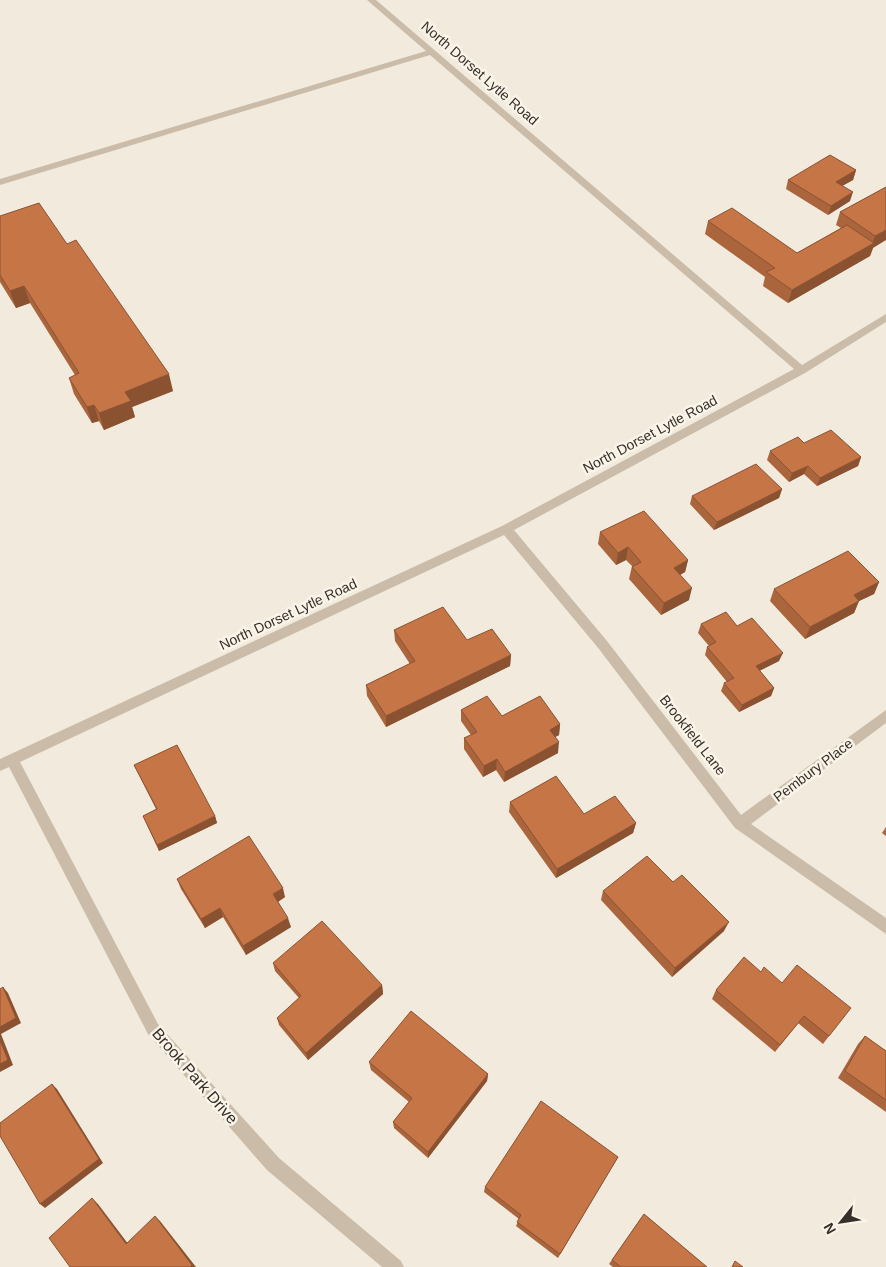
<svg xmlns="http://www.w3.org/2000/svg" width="886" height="1267" viewBox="0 0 886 1267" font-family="Helvetica,sans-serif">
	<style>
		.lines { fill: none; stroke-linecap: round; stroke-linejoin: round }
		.minor { fill: #cabca8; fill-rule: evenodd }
		.wall { fill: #aa653d }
		.shaded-wall { fill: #8b5232 }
		.building { fill: #c67547; stroke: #8b5232 }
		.labels { text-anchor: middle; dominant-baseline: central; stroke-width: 5; stroke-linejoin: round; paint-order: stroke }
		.street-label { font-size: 14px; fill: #372f29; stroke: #faf4e9 }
		.near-street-label { font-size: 16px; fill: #372f29; stroke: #faf4e9 }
	</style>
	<rect width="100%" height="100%" fill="#f2ebdd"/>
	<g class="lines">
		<path class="minor" d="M 367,0 L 376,0 L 802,365 L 886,314 L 886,322 L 805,373 L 514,530 L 607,641 L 741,815 L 886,710 L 886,723 L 751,824 L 886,918 L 886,934 L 735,828 L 599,649 L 504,535 L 20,762 L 158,1024 L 279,1158 L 401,1261 L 404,1267 L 382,1267 L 267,1170 L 148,1034 L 9,767 L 0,771 L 0,759 L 502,526 L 794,369 L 430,55 L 0,185 L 0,179 L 426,51 Z"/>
	</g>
	<path class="wall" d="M 856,170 L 853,180 L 842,186 L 850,201 L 828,215 L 786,189 L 788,180 Z
		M 886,187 L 873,248 L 870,256 L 788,303 L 763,286 L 765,277 L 705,234 L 708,221 L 797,253 L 841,228 L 836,225 L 840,212 Z
		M 0,216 L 67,244 L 173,391 L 132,407 L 135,417 L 104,430 L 99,421 L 92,423 L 74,394 L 69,378 L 75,375 L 30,303 L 16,308 L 0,282 Z
		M 804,443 L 861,457 L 858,466 L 817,486 L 804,474 L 789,482 L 767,460 L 770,451 Z
		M 782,489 L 779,498 L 714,530 L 690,504 L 692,496 Z
		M 600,532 L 688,560 L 685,572 L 680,575 L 689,600 L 661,615 L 629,579 L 632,566 L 626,560 L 616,565 L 598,544 Z
		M 879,582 L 874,594 L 859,601 L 854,613 L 805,639 L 770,601 L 774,589 Z
		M 701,624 L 737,626 L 779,661 L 759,671 L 774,688 L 771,696 L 739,712 L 721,691 L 724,683 L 727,682 L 705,655 L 707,647 L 709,646 L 698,633 Z
		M 394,630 L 467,640 L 511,655 L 510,666 L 386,727 L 367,696 L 366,685 L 410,664 L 395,641 Z
		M 461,710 L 502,716 L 560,724 L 559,735 L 555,737 L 558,753 L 504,782 L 496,770 L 483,777 L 464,749 L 464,738 L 471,735 L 461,721 Z
		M 134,765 L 215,816 L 217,823 L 159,851 L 143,816 L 156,809 Z
		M 510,802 L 584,814 L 636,823 L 633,833 L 556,878 L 509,812 Z
		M 886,827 L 886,836 L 882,833 Z
		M 177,879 L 285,897 L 278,902 L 291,927 L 246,955 L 223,917 L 205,928 L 181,889 Z
		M 673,882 L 724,931 L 672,977 L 601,900 L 603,891 Z
		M 273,963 L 382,985 L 383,994 L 308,1060 L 279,1025 L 277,1018 L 299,998 L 275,971 Z
		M 761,972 L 829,1036 L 823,1044 L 798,1023 L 775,1052 L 712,999 L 716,990 Z
		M 865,1036 L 886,1051 L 886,1112 L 838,1078 L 858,1044 Z
		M 369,1062 L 488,1074 L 487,1081 L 428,1158 L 394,1128 L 393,1122 L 409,1102 L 371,1070 Z
		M 618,1157 L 558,1258 L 516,1226 L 519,1219 L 484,1192 L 485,1187 Z
		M 644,1214 L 707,1267 L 613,1267 L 609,1264 Z"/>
	<path class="shaded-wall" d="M 856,170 L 853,180 L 833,191 L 836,182 Z
		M 853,192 L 850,201 L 828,215 L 831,206 Z
		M 886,230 L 886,240 L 873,248 L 870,256 L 788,303 L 792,290 L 872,244 L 875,236 Z
		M 24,286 L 30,303 L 16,308 L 10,291 Z
		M 169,374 L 173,391 L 132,407 L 135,417 L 104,430 L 99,413 L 125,392 Z
		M 94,405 L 99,421 L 92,423 L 87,407 Z
		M 861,457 L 858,466 L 817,486 L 820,478 Z
		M 808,466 L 804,474 L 789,482 L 792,473 Z
		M 782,489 L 779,498 L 714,530 L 717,522 Z
		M 628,547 L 626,560 L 616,565 L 618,553 Z
		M 688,560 L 685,572 L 671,580 L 674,568 Z
		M 879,582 L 874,594 L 859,601 L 854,613 L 805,639 L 810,627 L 854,595 Z
		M 692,588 L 689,600 L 661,615 L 664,603 Z
		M 783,653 L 779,661 L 753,674 L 756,666 Z
		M 511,655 L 510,666 L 386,727 L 386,716 Z
		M 774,688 L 771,696 L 739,712 L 742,705 Z
		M 560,724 L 559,735 L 548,741 L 550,730 Z
		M 559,742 L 558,753 L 504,782 L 505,772 Z
		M 497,759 L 496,770 L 483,777 L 484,766 Z
		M 215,816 L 217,823 L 159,851 L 157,845 Z
		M 636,823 L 633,833 L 556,878 L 557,869 Z
		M 283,888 L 285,897 L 276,903 L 273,894 Z
		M 220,908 L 223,917 L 205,928 L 201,919 Z
		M 288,918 L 291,927 L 246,955 L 243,946 Z
		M 729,922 L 724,931 L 672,977 L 675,968 Z
		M 382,985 L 383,994 L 308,1060 L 306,1053 Z
		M 3,987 L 8,993 L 21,1023 L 1,1034 L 13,1065 L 0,1072 L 0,1027 Z
		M 488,1074 L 487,1081 L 428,1158 L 428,1152 Z
		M 52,1084 L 57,1089 L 103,1163 L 45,1208 L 40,1204 Z
		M 92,1198 L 98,1204 L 132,1249 L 126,1244 Z
		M 155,1216 L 160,1221 L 196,1267 L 190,1267 Z"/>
	<path class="building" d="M 830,155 L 856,170 L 836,182 L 853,192 L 831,206 L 788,180 Z
		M 886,187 L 886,230 L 875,236 L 840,212 Z
		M 39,203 L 67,244 L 76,240 L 169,374 L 125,392 L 131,401 L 99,413 L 94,405 L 87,407 L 69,378 L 79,373 L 24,286 L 10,291 L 0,275 L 0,216 Z
		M 732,208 L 797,253 L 847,225 L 874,243 L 792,290 L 766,272 L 775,268 L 708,221 Z
		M 831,430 L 861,457 L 820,478 L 808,466 L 792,473 L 770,451 L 798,437 L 804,443 Z
		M 756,464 L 782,489 L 717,522 L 692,496 Z
		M 644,511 L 688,560 L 674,568 L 692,588 L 664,603 L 632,567 L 641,562 L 628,547 L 618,553 L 600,532 Z
		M 848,551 L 879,582 L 854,595 L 859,601 L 810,627 L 774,589 Z
		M 443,607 L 467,640 L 492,629 L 511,655 L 386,716 L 366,685 L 415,661 L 394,630 Z
		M 726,612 L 737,626 L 752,618 L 783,653 L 756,666 L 774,688 L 742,705 L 724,683 L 734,678 L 707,647 L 716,642 L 701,624 Z
		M 487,696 L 502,716 L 540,696 L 560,724 L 550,730 L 559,742 L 505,772 L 497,759 L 484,766 L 464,738 L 477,732 L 461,710 Z
		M 177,745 L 215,816 L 157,845 L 143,816 L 157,809 L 134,765 Z
		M 556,776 L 584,814 L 615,796 L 636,823 L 557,869 L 510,802 Z
		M 249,836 L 283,888 L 273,894 L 288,918 L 243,946 L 220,908 L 201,919 L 177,879 Z
		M 647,856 L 673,882 L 682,875 L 729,922 L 675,968 L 603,891 Z
		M 322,921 L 382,985 L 306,1053 L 277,1018 L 301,996 L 273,963 Z
		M 744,957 L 761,972 L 764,967 L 782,983 L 797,965 L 851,1008 L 829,1036 L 804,1016 L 780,1045 L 716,990 Z
		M 3,987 L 16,1018 L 0,1027 L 0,989 Z
		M 411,1011 L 488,1074 L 428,1152 L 393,1122 L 412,1098 L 369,1062 Z
		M 865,1036 L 886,1051 L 886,1100 L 845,1071 Z
		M 0,1040 L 8,1060 L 0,1064 Z
		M 52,1084 L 99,1159 L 40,1204 L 0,1136 L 0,1123 Z
		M 541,1101 L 618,1157 L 560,1254 L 517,1222 L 521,1215 L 485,1187 Z
		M 92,1198 L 126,1244 L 155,1216 L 192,1265 L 190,1267 L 70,1267 L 49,1238 Z
		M 644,1214 L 707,1267 L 621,1267 L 612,1260 Z
		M 735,1261 L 743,1267 L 732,1267 Z"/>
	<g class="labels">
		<g class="street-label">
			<text transform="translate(480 73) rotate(41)">North Dorset Lytle Road</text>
			<text transform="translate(650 434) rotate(-28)">North Dorset Lytle Road</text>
			<text transform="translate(288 614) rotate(-25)">North Dorset Lytle Road</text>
			<text transform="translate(693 735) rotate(52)">Brookfield Lane</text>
			<text transform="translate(813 770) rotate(-37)">Pembury Place</text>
		</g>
		<g class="near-street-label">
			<text transform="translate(195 1076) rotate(49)">Brook Park Drive</text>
		</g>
	</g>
	<g transform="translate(841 1222) rotate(240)" stroke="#faf4e9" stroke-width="4" paint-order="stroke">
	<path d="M0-4L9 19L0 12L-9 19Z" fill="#372f29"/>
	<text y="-8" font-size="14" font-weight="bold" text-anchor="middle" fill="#372f29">N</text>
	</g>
</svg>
